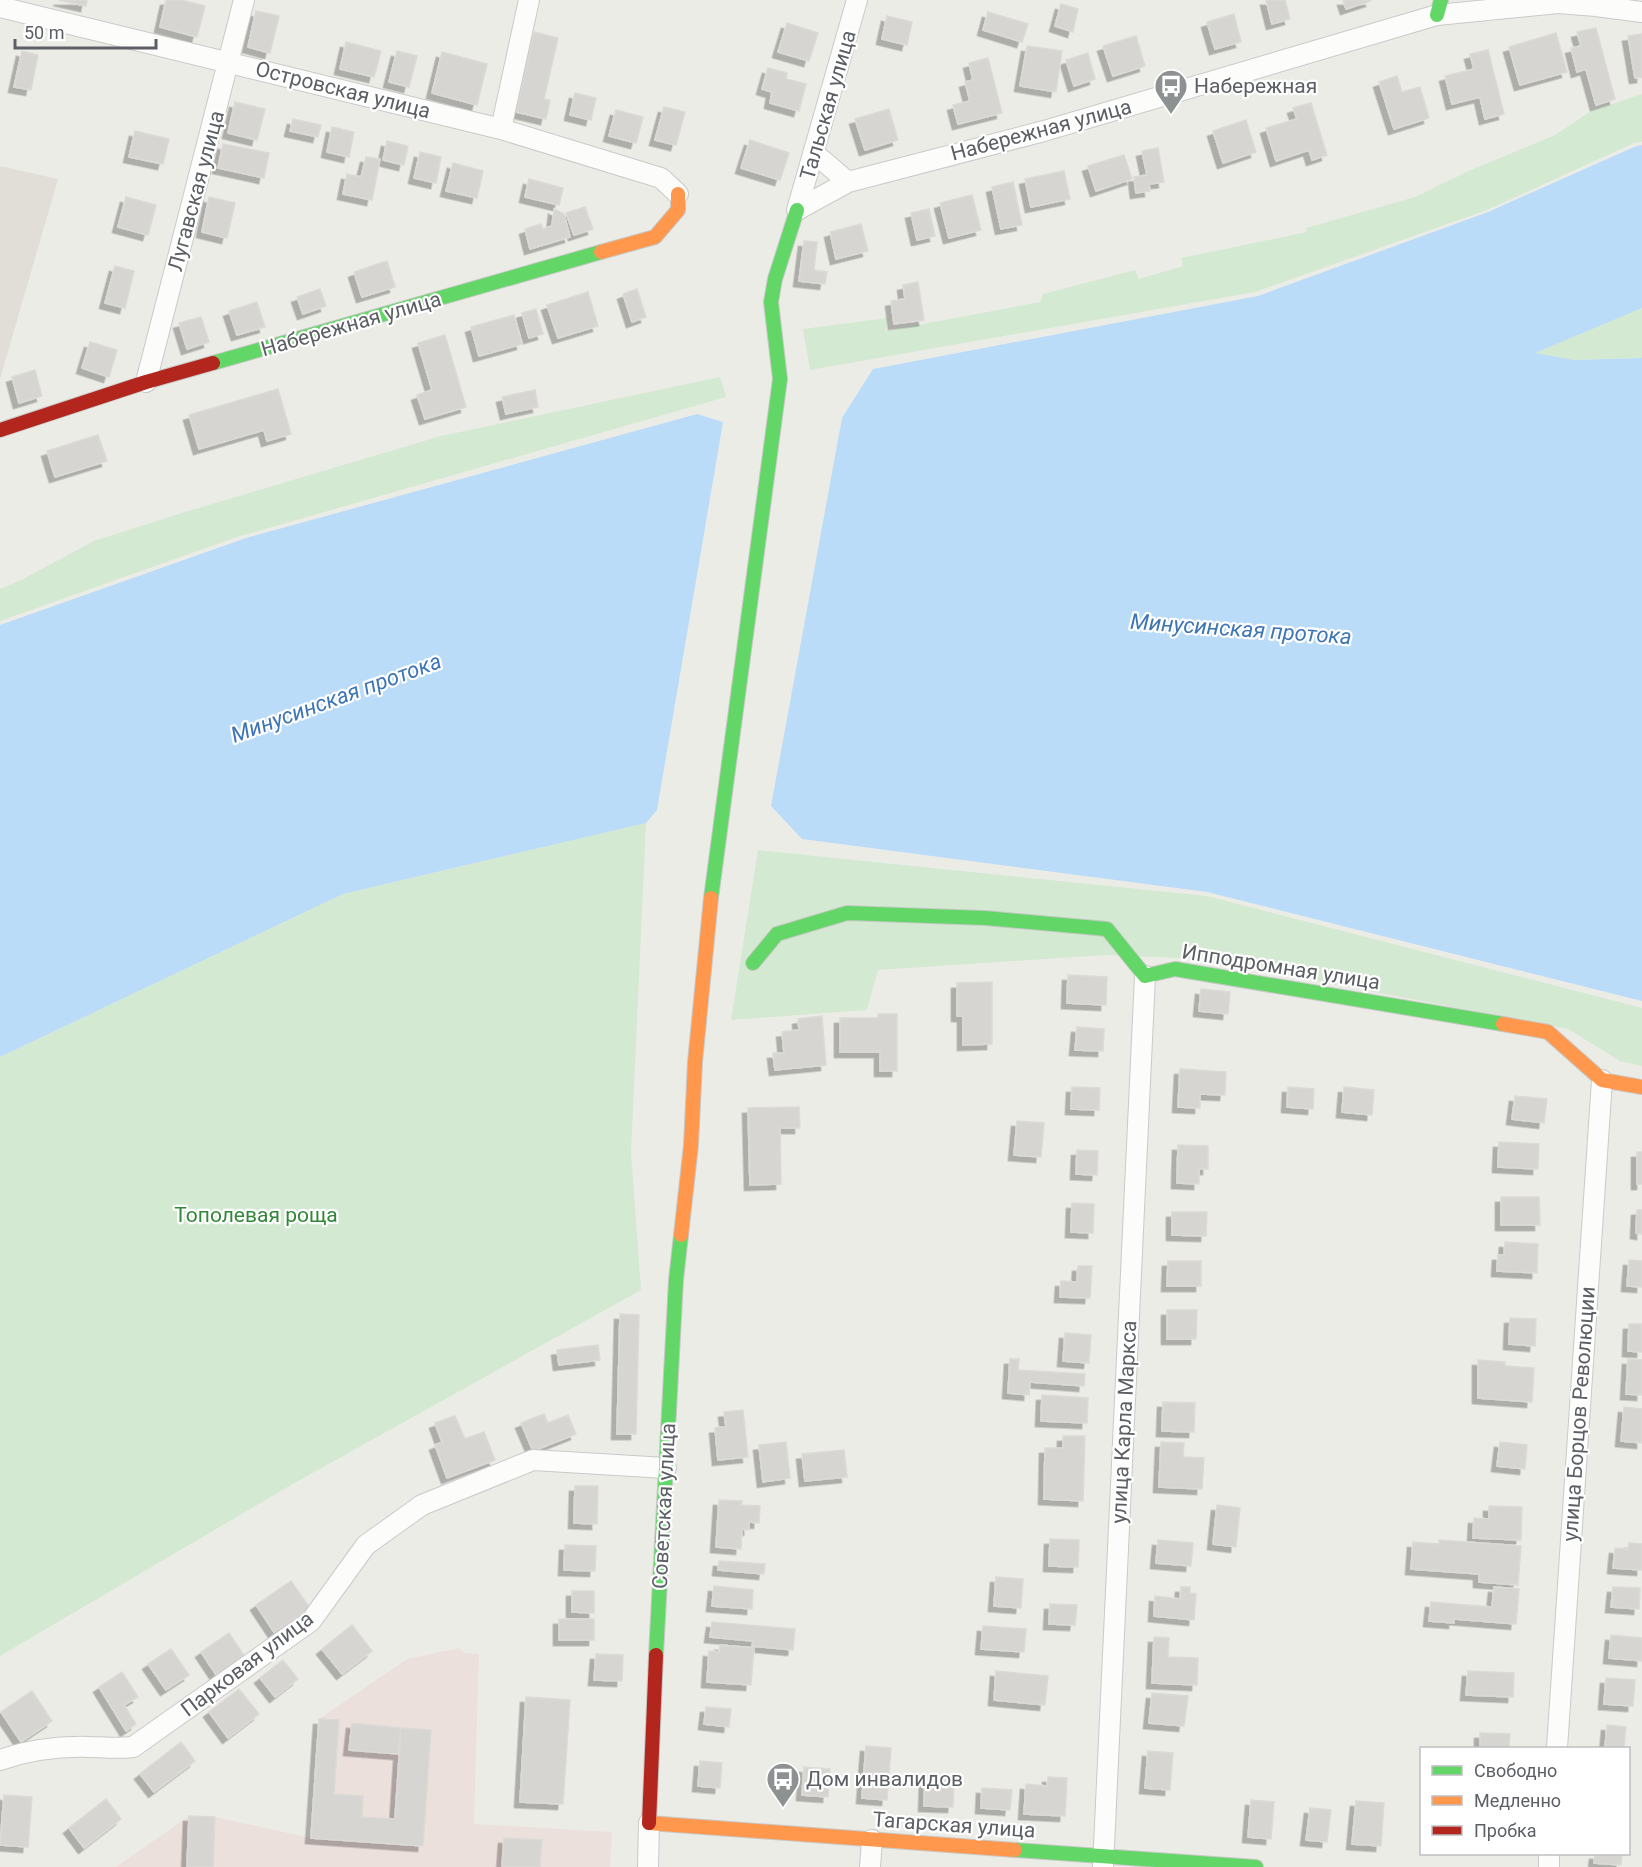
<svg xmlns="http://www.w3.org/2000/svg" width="1642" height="1867" viewBox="0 0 1642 1867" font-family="Roboto,sans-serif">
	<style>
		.education { fill: #e0ded6 }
		.medical { fill: #ece0dc }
		.green { fill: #d4e9d2 }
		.water { fill: #badcf8 }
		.building { fill: #d6d5d2; stroke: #dcdad6; stroke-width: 1.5; filter: url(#shadow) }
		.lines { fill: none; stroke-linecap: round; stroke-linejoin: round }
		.street-casing { stroke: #c9cac9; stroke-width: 22 }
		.fast-casing { stroke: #c8c9c7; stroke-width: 16 }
		.slow-casing { stroke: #c8c9c7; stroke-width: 16 }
		.jam-casing { stroke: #c8c9c7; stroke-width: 16 }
		.street { stroke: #fcfcfb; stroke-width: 20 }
		.fast { stroke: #63d668; stroke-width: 14 }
		.slow { stroke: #ff974d; stroke-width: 14 }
		.jam { stroke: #b3261e; stroke-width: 14 }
		.labels { text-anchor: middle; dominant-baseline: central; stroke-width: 4.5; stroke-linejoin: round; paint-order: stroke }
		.poi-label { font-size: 21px; fill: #5c6065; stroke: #fff; text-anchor: start }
		.street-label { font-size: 21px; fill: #5c6065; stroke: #fff }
		.park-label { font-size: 21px; fill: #338639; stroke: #fff }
		.water-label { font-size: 22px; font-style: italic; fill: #3e75b4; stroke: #fff }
	</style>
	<defs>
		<filter id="shadow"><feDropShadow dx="-5.5" dy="5.5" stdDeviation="0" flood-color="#0004"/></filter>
	</defs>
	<rect width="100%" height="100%" fill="#ecece7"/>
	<path class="education" d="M 0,166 L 58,179 L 0,379 Z"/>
	<path class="medical" d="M 459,1648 L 464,1653 L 479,1654 L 474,1824 L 612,1832 L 610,1867 L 116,1867 L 189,1816 L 215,1817 L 311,1838 L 319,1719 L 407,1659 Z"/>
	<path class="green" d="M 1642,94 L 1642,142 L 1634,143 L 1487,210 L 1255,292 L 810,370 L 803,329 L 887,318 L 886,331 L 1040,302 L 1043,294 L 1135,270 L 1139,279 L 1183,266 L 1181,258 L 1307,232 L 1306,228 L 1415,197 L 1471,170 L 1555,135 L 1591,111 Z
		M 1642,308 L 1642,358 L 1574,360 L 1533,353 Z
		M 720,377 L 726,397 L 237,537 L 0,621 L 0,589 L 21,580 L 94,541 L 185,512 L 441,436 Z
		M 646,823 L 631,1152 L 641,1290 L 291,1485 L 0,1656 L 0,1057 L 343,894 Z
		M 758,850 L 1207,896 L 1642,1008 L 1642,1066 L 1620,1061 L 1568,1029 L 1202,959 L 1105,955 L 878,970 L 867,1010 L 731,1020 Z"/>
	<path class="water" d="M 1642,145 L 1642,308 L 1535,353 L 1574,360 L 1642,358 L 1642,1001 L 1207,892 L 802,839 L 771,806 L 842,418 L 873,369 L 1258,296 L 1488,212 L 1634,147 Z
		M 697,414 L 723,422 L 657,810 L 646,823 L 343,894 L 0,1057 L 0,625 L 246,538 Z"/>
	<path class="building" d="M 59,0 L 87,0 L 86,6 Z
		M 166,0 L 181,0 L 205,6 L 197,37 L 160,27 Z
		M 1266,0 L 1285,0 L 1290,19 L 1272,24 Z
		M 1343,0 L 1371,0 L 1371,1 L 1346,9 Z
		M 1061,4 L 1078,9 L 1073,32 L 1055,26 Z
		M 256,11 L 279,16 L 270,53 L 248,47 Z
		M 988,12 L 1028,24 L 1022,42 L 983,30 Z
		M 1234,14 L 1241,42 L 1215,49 L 1207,22 Z
		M 887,16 L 912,22 L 907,45 L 882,39 Z
		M 787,23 L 818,33 L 809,61 L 778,52 Z
		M 1596,28 L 1615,99 L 1596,105 L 1586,69 L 1577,72 L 1571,48 L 1581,46 L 1577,32 Z
		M 534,32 L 558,38 L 544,99 L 550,100 L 546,119 L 516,112 Z
		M 1556,33 L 1567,72 L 1520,85 L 1509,47 Z
		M 1642,34 L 1642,77 L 1635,78 L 1628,36 Z
		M 1136,36 L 1145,66 L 1113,76 L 1103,46 Z
		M 346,42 L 381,51 L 374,77 L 340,69 Z
		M 1027,46 L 1062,51 L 1056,92 L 1020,86 Z
		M 1488,50 L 1504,114 L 1485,119 L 1480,97 L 1452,104 L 1445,76 L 1474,69 L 1470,54 Z
		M 22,51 L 38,55 L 31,90 L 14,87 Z
		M 397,51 L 417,56 L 409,87 L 389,82 Z
		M 442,52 L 487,64 L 477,105 L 432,93 Z
		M 1088,53 L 1095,79 L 1074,86 L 1066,60 Z
		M 988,58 L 1002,113 L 958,124 L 953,105 L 970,101 L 965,82 L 973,80 L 969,63 Z
		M 768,68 L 787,73 L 786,79 L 806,84 L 799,111 L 770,103 L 772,92 L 762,89 Z
		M 1397,76 L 1402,92 L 1420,87 L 1429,118 L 1394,129 L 1379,82 Z
		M 575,93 L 596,98 L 591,120 L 570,115 Z
		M 235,102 L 265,109 L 257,140 L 228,133 Z
		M 1311,103 L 1327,155 L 1312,160 L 1309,150 L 1276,161 L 1266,128 L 1297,119 L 1293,108 Z
		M 664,107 L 685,112 L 676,145 L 655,140 Z
		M 889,109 L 898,140 L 865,150 L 855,119 Z
		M 616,110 L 643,117 L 636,143 L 609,136 Z
		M 293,119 L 321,125 L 318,137 L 290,131 Z
		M 1246,120 L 1256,152 L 1223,163 L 1213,131 Z
		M 332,127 L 354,132 L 349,157 L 327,152 Z
		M 135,131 L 169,139 L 163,164 L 129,157 Z
		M 750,140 L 789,153 L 780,180 L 741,168 Z
		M 387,141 L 408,146 L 404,165 L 383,160 Z
		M 223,144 L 269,153 L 264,178 L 218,168 Z
		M 1158,148 L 1164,182 L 1149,184 L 1150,191 L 1136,193 L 1134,177 L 1147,175 L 1142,151 Z
		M 420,152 L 441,157 L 436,183 L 414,178 Z
		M 1124,155 L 1132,179 L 1096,191 L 1088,166 Z
		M 366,157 L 380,159 L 372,200 L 343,194 L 347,174 L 361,177 Z
		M 453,163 L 483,171 L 477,198 L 446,191 Z
		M 1064,171 L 1070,199 L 1031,207 L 1025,179 Z
		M 529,179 L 563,188 L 559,205 L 525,197 Z
		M 1013,182 L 1022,225 L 1001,229 L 992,187 Z
		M 972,195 L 981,230 L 949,238 L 940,203 Z
		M 126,197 L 156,205 L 148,235 L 118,227 Z
		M 209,197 L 235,203 L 227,238 L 202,232 Z
		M 585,207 L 593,229 L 574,235 L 566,213 Z
		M 554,209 L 564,214 L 570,237 L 530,249 L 525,229 L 541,224 L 543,229 L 552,226 Z
		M 929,209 L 935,236 L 917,240 L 911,213 Z
		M 861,224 L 868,251 L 836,259 L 830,232 Z
		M 804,241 L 817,242 L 814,270 L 827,272 L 825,284 L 799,281 Z
		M 387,261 L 395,287 L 362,297 L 354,272 Z
		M 115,266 L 134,271 L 125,308 L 105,303 Z
		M 918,282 L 924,320 L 894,324 L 891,301 L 905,299 L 903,285 Z
		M 320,289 L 326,306 L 303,314 L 297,297 Z
		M 637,289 L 646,317 L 632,322 L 623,294 Z
		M 588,292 L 598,326 L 558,338 L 547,305 Z
		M 257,302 L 265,327 L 237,335 L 229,311 Z
		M 536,309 L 543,334 L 529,338 L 522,313 Z
		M 514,315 L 522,344 L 479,356 L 471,327 Z
		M 201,317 L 209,342 L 187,349 L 179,323 Z
		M 445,335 L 466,407 L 425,419 L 417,395 L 432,390 L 418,343 Z
		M 90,342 L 117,350 L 109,377 L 82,368 Z
		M 35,370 L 42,396 L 19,403 L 12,377 Z
		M 278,389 L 291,434 L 267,441 L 264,430 L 199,449 L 189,415 Z
		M 535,390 L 538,407 L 506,414 L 502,397 Z
		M 98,435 L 107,461 L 55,477 L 47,451 Z
		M 1068,975 L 1107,977 L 1106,1005 L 1067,1003 Z
		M 992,982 L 992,1044 L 963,1045 L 963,1016 L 957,1016 L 957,983 Z
		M 1201,989 L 1230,992 L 1228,1014 L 1199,1011 Z
		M 878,1014 L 897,1014 L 897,1071 L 880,1071 L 880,1052 L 840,1052 L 840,1018 L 878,1018 Z
		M 822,1016 L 826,1065 L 775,1070 L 773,1053 L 784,1053 L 782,1032 L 799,1030 L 798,1019 Z
		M 1077,1027 L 1104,1029 L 1103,1051 L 1075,1050 Z
		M 1180,1069 L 1226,1072 L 1225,1095 L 1200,1094 L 1200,1108 L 1178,1107 Z
		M 1072,1087 L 1100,1088 L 1099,1110 L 1071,1109 Z
		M 1288,1087 L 1314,1089 L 1313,1109 L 1287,1107 Z
		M 1344,1087 L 1374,1090 L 1372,1115 L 1342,1112 Z
		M 1515,1096 L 1547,1099 L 1544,1123 L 1512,1119 Z
		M 799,1107 L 800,1128 L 780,1128 L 781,1184 L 750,1185 L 748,1108 Z
		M 1017,1121 L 1044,1123 L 1041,1157 L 1014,1155 Z
		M 1499,1142 L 1539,1144 L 1538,1169 L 1498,1167 Z
		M 1178,1145 L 1208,1146 L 1208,1169 L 1199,1169 L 1199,1184 L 1177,1183 Z
		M 1077,1150 L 1098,1151 L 1097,1175 L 1076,1174 Z
		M 1637,1152 L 1642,1152 L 1642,1184 L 1637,1184 Z
		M 1501,1197 L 1539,1197 L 1540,1225 L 1501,1225 Z
		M 1072,1203 L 1094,1204 L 1093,1233 L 1071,1232 Z
		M 1637,1210 L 1642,1210 L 1642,1234 L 1636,1233 Z
		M 1172,1212 L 1207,1212 L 1206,1236 L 1172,1235 Z
		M 1505,1242 L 1538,1244 L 1537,1273 L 1497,1271 L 1498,1255 L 1504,1255 Z
		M 1629,1260 L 1642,1261 L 1642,1287 L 1627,1286 Z
		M 1168,1261 L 1201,1261 L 1201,1286 L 1167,1286 Z
		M 1078,1266 L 1092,1266 L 1090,1298 L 1060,1297 L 1061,1281 L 1077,1282 Z
		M 1167,1310 L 1197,1310 L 1196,1339 L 1167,1339 Z
		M 620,1314 L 639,1315 L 636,1434 L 617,1434 Z
		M 1510,1318 L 1536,1319 L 1535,1346 L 1509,1344 Z
		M 1629,1324 L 1642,1324 L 1642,1352 L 1628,1351 Z
		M 1065,1333 L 1091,1335 L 1089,1363 L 1063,1361 Z
		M 598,1345 L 600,1360 L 559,1365 L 557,1350 Z
		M 1010,1359 L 1019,1359 L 1018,1370 L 1085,1374 L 1084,1386 L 1030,1382 L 1029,1395 L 1008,1393 Z
		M 1628,1359 L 1642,1360 L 1642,1395 L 1626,1394 Z
		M 1478,1360 L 1505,1362 L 1505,1366 L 1534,1368 L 1532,1402 L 1478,1398 Z
		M 1042,1395 L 1088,1398 L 1087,1423 L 1041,1421 Z
		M 1163,1402 L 1195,1403 L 1194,1432 L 1162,1431 Z
		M 1624,1407 L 1642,1409 L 1642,1443 L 1621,1441 Z
		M 743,1410 L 748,1457 L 718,1460 L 715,1428 L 726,1427 L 724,1412 Z
		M 544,1414 L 548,1423 L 568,1415 L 576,1434 L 533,1451 L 521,1423 Z
		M 455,1416 L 465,1439 L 484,1432 L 495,1460 L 447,1478 L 435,1445 L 442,1442 L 435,1423 Z
		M 1063,1436 L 1085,1436 L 1083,1501 L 1044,1499 L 1045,1448 L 1063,1448 Z
		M 786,1442 L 790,1478 L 763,1482 L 759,1445 Z
		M 1161,1442 L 1184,1443 L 1183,1457 L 1204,1458 L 1202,1489 L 1159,1487 Z
		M 1500,1442 L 1527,1445 L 1525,1469 L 1497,1466 Z
		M 844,1450 L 847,1477 L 805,1481 L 802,1454 Z
		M 575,1486 L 598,1486 L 597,1524 L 574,1523 Z
		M 719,1500 L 742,1501 L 741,1505 L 760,1506 L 759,1523 L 749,1522 L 749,1530 L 742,1529 L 741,1549 L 716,1547 Z
		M 1217,1505 L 1240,1508 L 1236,1547 L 1213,1544 Z
		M 1489,1506 L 1522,1507 L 1521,1540 L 1473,1538 L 1474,1518 L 1489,1519 Z
		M 1050,1539 L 1079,1540 L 1078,1567 L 1049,1566 Z
		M 1158,1540 L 1193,1543 L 1191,1566 L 1156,1563 Z
		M 1439,1540 L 1521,1546 L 1518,1585 L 1479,1582 L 1479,1574 L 1411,1569 L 1413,1542 L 1439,1544 Z
		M 1629,1543 L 1642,1544 L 1642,1570 L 1613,1568 L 1615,1548 L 1628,1549 Z
		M 565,1545 L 596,1546 L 595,1571 L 564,1570 Z
		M 719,1561 L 765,1564 L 764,1574 L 718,1570 Z
		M 996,1577 L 1023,1579 L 1021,1608 L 994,1606 Z
		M 291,1581 L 310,1608 L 274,1632 L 256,1605 Z
		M 714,1586 L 753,1590 L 752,1609 L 712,1606 Z
		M 1181,1587 L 1190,1587 L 1190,1593 L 1196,1594 L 1194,1620 L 1154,1616 L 1155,1596 L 1180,1599 Z
		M 1494,1587 L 1519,1589 L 1516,1624 L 1454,1619 L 1454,1623 L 1429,1621 L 1431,1602 L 1492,1607 Z
		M 1613,1587 L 1640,1588 L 1639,1609 L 1611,1607 Z
		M 572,1591 L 594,1591 L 594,1613 L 572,1612 Z
		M 1050,1604 L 1077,1605 L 1075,1625 L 1049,1624 Z
		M 559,1619 L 594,1619 L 594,1640 L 559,1640 Z
		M 712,1622 L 795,1629 L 793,1650 L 752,1646 L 753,1641 L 710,1637 Z
		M 352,1625 L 372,1651 L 342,1674 L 322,1649 Z
		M 983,1626 L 1026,1629 L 1024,1652 L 981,1649 Z
		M 229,1633 L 245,1657 L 217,1676 L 201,1652 Z
		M 1611,1635 L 1642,1638 L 1642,1661 L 1609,1658 Z
		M 1154,1637 L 1169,1638 L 1168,1657 L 1198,1658 L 1197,1685 L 1152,1683 Z
		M 720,1645 L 754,1648 L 751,1685 L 707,1682 L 709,1651 L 719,1652 Z
		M 171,1649 L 189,1675 L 166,1690 L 148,1664 Z
		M 596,1654 L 623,1655 L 622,1681 L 594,1680 Z
		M 283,1660 L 298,1679 L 275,1697 L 260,1678 Z
		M 996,1671 L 1048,1676 L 1045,1705 L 994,1700 Z
		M 1468,1671 L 1514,1673 L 1513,1697 L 1466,1695 Z
		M 122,1672 L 138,1697 L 124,1705 L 136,1724 L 126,1731 L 99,1687 Z
		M 1606,1678 L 1635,1680 L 1633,1706 L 1604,1704 Z
		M 239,1689 L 259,1714 L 228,1738 L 209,1712 Z
		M 32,1691 L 52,1721 L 21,1742 L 1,1712 Z
		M 1152,1693 L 1188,1696 L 1184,1726 L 1149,1723 Z
		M 526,1697 L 570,1700 L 563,1804 L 520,1802 Z
		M 706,1707 L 731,1709 L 729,1727 L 704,1724 Z
		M 319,1719 L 339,1720 L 334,1794 L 363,1796 L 362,1817 L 395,1819 L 401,1728 L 431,1730 L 423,1846 L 311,1838 Z
		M 352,1723 L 401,1728 L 398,1754 L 349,1750 Z
		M 1607,1725 L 1626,1727 L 1624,1748 L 1605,1748 Z
		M 1480,1733 L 1510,1734 L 1509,1748 L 1480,1748 Z
		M 181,1742 L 195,1761 L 154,1792 L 140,1774 Z
		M 866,1746 L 891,1748 L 887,1800 L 862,1798 Z
		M 1148,1751 L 1173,1753 L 1170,1790 L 1145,1788 Z
		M 700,1761 L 722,1763 L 720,1788 L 698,1786 Z
		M 804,1767 L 830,1769 L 828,1797 L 802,1795 Z
		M 1048,1777 L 1067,1778 L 1065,1816 L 1024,1814 L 1026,1784 L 1047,1786 Z
		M 925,1779 L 954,1780 L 953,1807 L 924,1806 Z
		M 982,1788 L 1012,1790 L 1010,1810 L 981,1808 Z
		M 4,1795 L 32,1797 L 28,1847 L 0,1845 Z
		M 106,1799 L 121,1819 L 84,1848 L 69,1828 Z
		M 1251,1800 L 1274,1802 L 1271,1839 L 1248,1837 Z
		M 1356,1801 L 1384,1803 L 1381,1846 L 1352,1844 Z
		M 1310,1808 L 1331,1810 L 1327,1842 L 1306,1840 Z
		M 189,1816 L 215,1817 L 213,1867 L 187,1867 Z
		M 504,1838 L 542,1840 L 540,1867 L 502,1867 Z
		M 1595,1854 L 1622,1854 L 1621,1865 L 1594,1863 Z"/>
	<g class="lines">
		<defs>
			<path id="street" d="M 0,7 L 501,129 L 661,178 L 678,194
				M 501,129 L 529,0
				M 814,153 L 848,182
				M 797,210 L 848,182 L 1044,131 L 1437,15 L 1558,3 L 1596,6 L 1642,12
				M 797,210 L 857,0
				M 146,382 L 244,0
				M 1557,1748 L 1602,1080
				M 0,1760 C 29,1750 60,1746 90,1747 C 105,1747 118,1749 133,1747 L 311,1621 L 366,1545 L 422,1505 L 533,1460 L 666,1468
				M 648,1867 L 649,1823
				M 870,1867 L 872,1840
				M 1103,1867 L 1145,976
				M 1549,1867 L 1549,1854"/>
			<path id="fast" d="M 1437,15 L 1441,0
				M 213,363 L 601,252
				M 711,898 L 780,379 L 771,302 L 775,279 L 797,210
				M 753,963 L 777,934 L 847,913 L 985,918 L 1107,929 L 1145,976 L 1175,969 L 1503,1024
				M 656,1655 L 676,1280 L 681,1235
				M 1015,1850 L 1256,1867"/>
			<path id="slow" d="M 601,252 L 655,237 L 678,210 L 678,194
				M 1503,1024 L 1548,1032 L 1602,1080 L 1642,1087
				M 681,1235 L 691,1145 L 695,1062 L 711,898
				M 649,1823 L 1015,1850"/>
			<path id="jam" d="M 0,430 L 146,382 L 213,363
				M 649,1823 L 656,1655"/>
		</defs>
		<use href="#street" class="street-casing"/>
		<use href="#fast" class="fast-casing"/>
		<use href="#slow" class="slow-casing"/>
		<use href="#jam" class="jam-casing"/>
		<use href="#street" class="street"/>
		<use href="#fast" class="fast"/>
		<use href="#slow" class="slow"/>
		<use href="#jam" class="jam"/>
	</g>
	<defs>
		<symbol id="bus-pin" viewBox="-11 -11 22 30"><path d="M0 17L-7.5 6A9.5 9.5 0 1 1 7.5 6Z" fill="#8e9192" stroke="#fff"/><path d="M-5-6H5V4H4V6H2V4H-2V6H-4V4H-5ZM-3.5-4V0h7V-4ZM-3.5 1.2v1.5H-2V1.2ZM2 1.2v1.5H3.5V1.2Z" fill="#fff"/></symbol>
	</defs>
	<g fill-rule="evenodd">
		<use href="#bus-pin" x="1152" y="67" width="38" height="52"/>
		<use href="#bus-pin" x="764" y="1760" width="38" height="52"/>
	</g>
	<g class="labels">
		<g class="poi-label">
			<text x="1194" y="86">Набережная</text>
			<text x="806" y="1779">Дом инвалидов</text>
		</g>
		<g class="street-label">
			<text transform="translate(343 90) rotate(14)">Островская улица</text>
			<text transform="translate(828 105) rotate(-74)">Тальская улица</text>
			<text transform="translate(1041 130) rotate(-15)">Набережная улица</text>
			<text transform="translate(196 191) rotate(-75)">Лугавская улица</text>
			<text transform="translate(351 324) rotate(-16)">Набережная улица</text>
			<text transform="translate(1281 967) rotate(9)">Ипподромная улица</text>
			<text transform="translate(1579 1414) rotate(-86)">улица Борцов Революции</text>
			<text transform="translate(1124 1422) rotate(-87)">улица Карла Маркса</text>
			<text transform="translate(664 1506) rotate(-87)">Советская улица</text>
			<text transform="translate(247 1664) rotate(-37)">Парковая улица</text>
			<text transform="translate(954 1825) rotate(4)">Тагарская улица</text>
		</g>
		<g class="park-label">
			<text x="256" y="1215">Тополевая роща</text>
		</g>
		<g class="water-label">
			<text transform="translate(1241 629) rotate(4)">Минусинская протока</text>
			<text transform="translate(336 698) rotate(-20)">Минусинская протока</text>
		</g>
	</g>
	<rect x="1420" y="1747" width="210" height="108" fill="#ffffff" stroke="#bebfc1" stroke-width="1.5"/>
	<rect x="1432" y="1766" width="30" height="9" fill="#63d668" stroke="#bebfc1" stroke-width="1.5"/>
	<text x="1474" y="1777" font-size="18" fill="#5c6065">Свободно</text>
	<rect x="1432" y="1796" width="30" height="9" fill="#ff974d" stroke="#bebfc1" stroke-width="1.5"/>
	<text x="1474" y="1807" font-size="18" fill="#5c6065">Медленно</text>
	<rect x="1432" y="1826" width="30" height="9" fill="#b3261e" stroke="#bebfc1" stroke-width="1.5"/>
	<text x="1474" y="1837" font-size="18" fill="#5c6065">Пробка</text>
	<path d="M15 39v9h141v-9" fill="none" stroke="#5c6065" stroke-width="3"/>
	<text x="24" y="39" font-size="18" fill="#5c6065" stroke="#ffffff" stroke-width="4.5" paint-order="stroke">50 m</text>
</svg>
